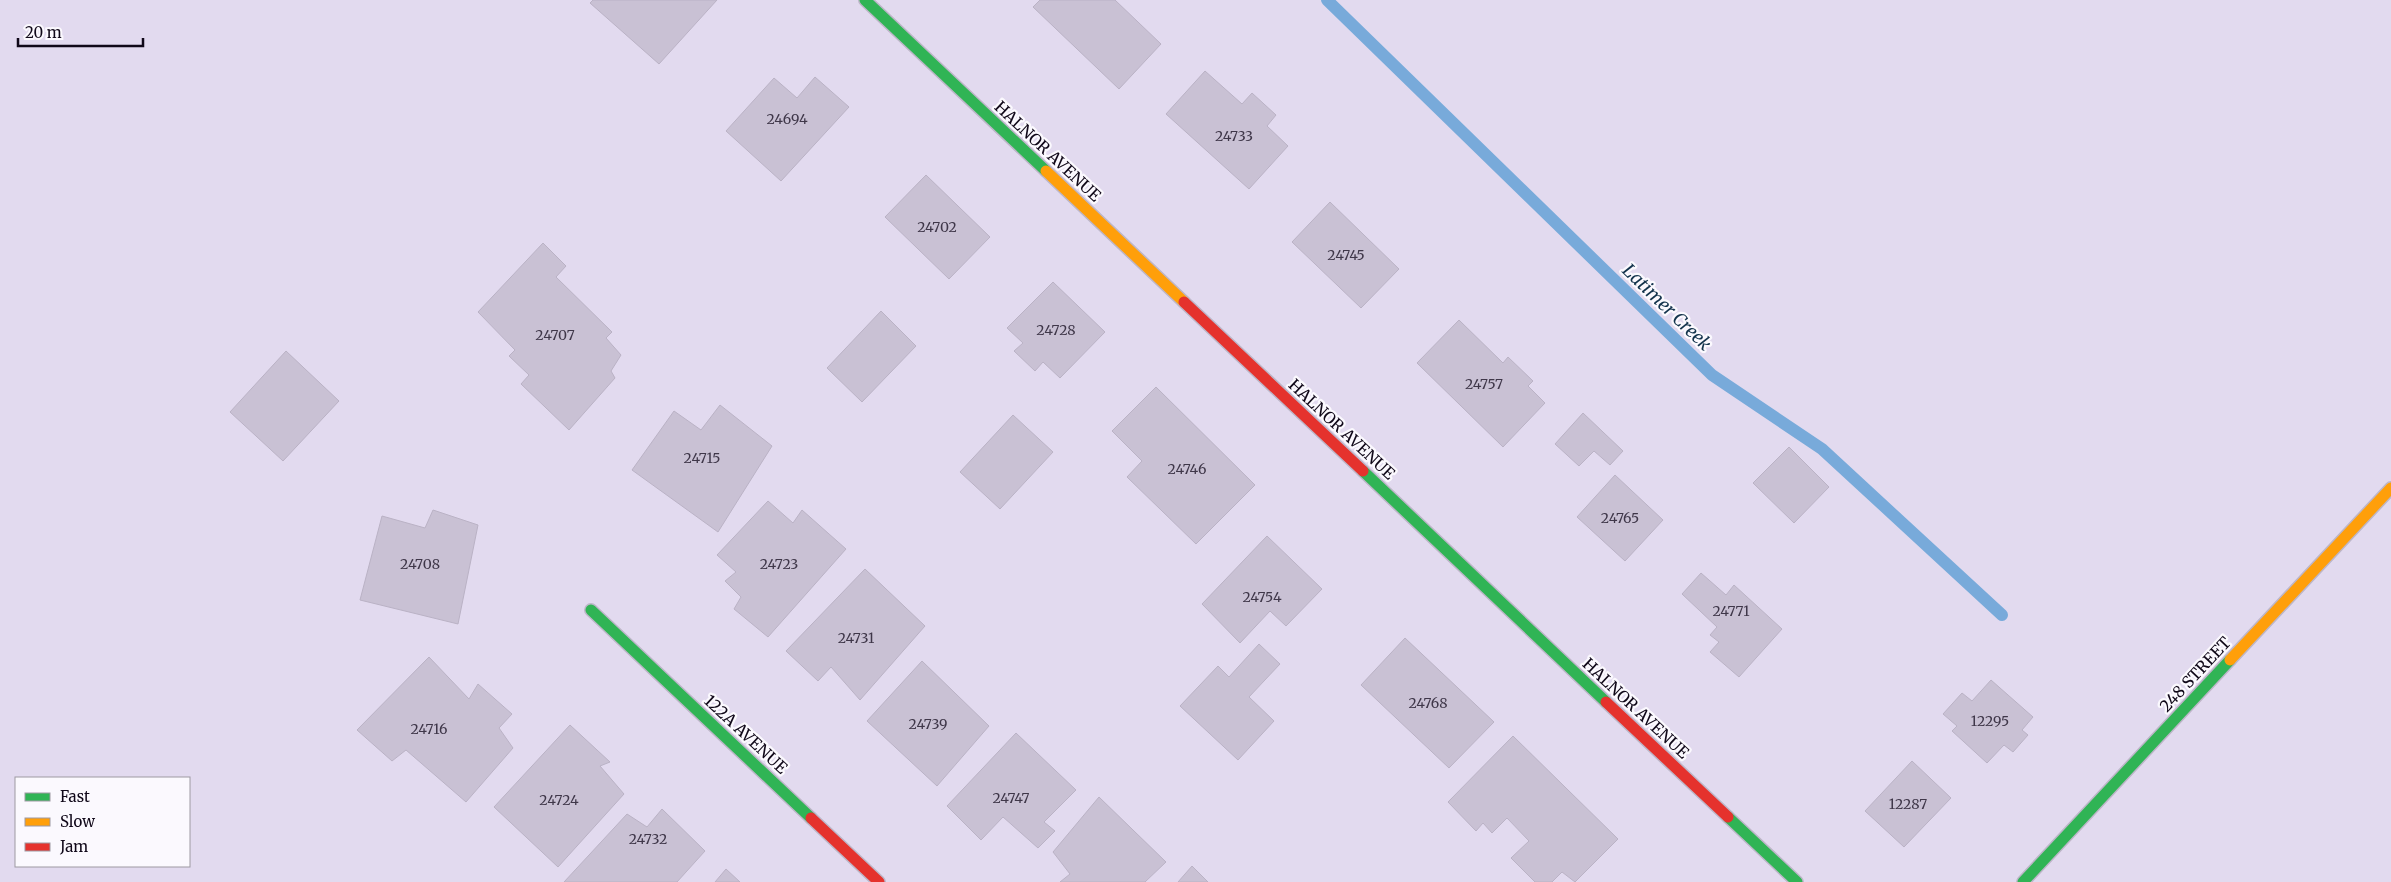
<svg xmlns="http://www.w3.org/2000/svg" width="2391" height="882" viewBox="0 0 2391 882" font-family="Merriweather,serif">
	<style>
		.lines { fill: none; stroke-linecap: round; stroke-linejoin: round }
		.stream { stroke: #78aada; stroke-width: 12 }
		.building { fill: #c9c1d4; stroke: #bab2c5 }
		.fast-casing { stroke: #bdb6c8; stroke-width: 14 }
		.slow-casing { stroke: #bdb6c8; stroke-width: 14 }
		.jam-casing { stroke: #bdb6c8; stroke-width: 14 }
		.fast { stroke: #30b455; stroke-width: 11 }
		.slow { stroke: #ff9f0a; stroke-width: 11 }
		.jam { stroke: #e5322d; stroke-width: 11 }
		.labels { text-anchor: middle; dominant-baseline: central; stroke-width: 4.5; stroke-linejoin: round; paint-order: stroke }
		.number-label { font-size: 14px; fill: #3f3749 }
		.street-label { font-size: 16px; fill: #100819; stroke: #fbf9fe }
		.water-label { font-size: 18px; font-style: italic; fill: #13334c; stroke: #fbf9fe }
	</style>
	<rect width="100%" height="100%" fill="#e2daef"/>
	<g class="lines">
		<path class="stream" d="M 1327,0 L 1712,375 L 1822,449 L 2002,615"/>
	</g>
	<path class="building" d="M 593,0 L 717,0 L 659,64 L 590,3 Z
		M 1040,0 L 1115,0 L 1161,44 L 1119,89 L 1033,7 Z
		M 1205,71 L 1242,104 L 1252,93 L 1276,115 L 1267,126 L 1288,146 L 1249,189 L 1166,114 Z
		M 815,77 L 849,107 L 781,181 L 726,131 L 774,78 L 797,98 Z
		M 926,175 L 990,237 L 949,279 L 885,217 Z
		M 1330,202 L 1399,269 L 1361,308 L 1292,242 Z
		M 543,243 L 566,266 L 556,277 L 612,332 L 606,338 L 621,355 L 611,371 L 615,378 L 569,430 L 521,384 L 529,375 L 509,356 L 515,350 L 478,312 Z
		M 1053,282 L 1105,332 L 1060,378 L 1043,362 L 1035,371 L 1014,351 L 1023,343 L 1007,328 Z
		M 881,311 L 916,346 L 862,402 L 827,368 Z
		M 1459,320 L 1503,363 L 1508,357 L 1533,381 L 1528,386 L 1545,403 L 1503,447 L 1417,363 Z
		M 286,351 L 339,401 L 283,461 L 230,412 Z
		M 1156,387 L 1255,485 L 1196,544 L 1127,477 L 1142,461 L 1112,431 Z
		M 720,405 L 772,446 L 718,532 L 632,470 L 674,411 L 701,430 Z
		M 1583,413 L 1623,451 L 1610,465 L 1594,451 L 1579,466 L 1555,444 Z
		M 1013,415 L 1053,452 L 1000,509 L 960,472 Z
		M 1789,447 L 1829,487 L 1794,523 L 1753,483 Z
		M 1615,475 L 1663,520 L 1625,561 L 1577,517 Z
		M 768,501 L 793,523 L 802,510 L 846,549 L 768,637 L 734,609 L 741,597 L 725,581 L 736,572 L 717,555 Z
		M 433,510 L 478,525 L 458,624 L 360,600 L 382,516 L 425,528 Z
		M 1267,536 L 1322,589 L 1286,626 L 1270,611 L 1240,643 L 1202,604 Z
		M 865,569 L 925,626 L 860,700 L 831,667 L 818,681 L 786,651 Z
		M 1701,573 L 1726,595 L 1734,585 L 1782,629 L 1739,677 L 1710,652 L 1719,642 L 1710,635 L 1717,627 L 1682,594 Z
		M 1405,638 L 1494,722 L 1449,768 L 1361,685 Z
		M 1259,644 L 1280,664 L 1249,697 L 1274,721 L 1238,760 L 1180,706 L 1218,666 L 1229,677 Z
		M 429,657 L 469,699 L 478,684 L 512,714 L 499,728 L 513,748 L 466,802 L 406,750 L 392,761 L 357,730 Z
		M 922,661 L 989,726 L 937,786 L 867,721 Z
		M 1991,680 L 2033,717 L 2022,730 L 2028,735 L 2013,752 L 2004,745 L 1987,763 L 1952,731 L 1957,726 L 1943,714 L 1962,693 L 1972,701 Z
		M 570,725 L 610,762 L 600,766 L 624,794 L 558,867 L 494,807 Z
		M 1016,733 L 1076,790 L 1044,822 L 1055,831 L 1038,848 L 1003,817 L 981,840 L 947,806 Z
		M 1513,736 L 1618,839 L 1575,882 L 1562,872 L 1552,882 L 1535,882 L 1511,858 L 1529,841 L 1507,818 L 1492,833 L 1483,823 L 1476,831 L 1448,802 Z
		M 1912,761 L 1951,798 L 1904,847 L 1865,811 Z
		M 1099,797 L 1166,862 L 1145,882 L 1060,882 L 1070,874 L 1053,852 Z
		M 662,809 L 705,851 L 677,882 L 564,882 L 627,814 L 647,827 Z
		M 1192,866 L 1208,882 L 1178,882 Z
		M 726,869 L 740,882 L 715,882 Z"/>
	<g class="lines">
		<defs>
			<path id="fast" d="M 865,0 L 1046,171
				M 1363,471 L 1606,702
				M 591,610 L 811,818
				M 1728,817 L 1797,882
				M 2023,882 L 2230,660"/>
			<path id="slow" d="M 1046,171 L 1184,302
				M 2230,660 L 2391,488"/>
			<path id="jam" d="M 1184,302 L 1363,471
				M 1606,702 L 1728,817
				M 811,818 L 879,882"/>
		</defs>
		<use href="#fast" class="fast-casing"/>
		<use href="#slow" class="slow-casing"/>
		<use href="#jam" class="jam-casing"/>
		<use href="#fast" class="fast"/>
		<use href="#slow" class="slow"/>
		<use href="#jam" class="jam"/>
	</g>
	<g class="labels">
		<g class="number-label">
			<text x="787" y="119">24694</text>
			<text x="1234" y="136">24733</text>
			<text x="937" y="227">24702</text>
			<text x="1346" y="255">24745</text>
			<text x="1056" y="330">24728</text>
			<text x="555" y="335">24707</text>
			<text x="1484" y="384">24757</text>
			<text x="702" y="458">24715</text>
			<text x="1187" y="469">24746</text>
			<text x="1620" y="518">24765</text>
			<text x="420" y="564">24708</text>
			<text x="779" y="564">24723</text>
			<text x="1262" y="597">24754</text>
			<text x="1731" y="611">24771</text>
			<text x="856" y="638">24731</text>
			<text x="1428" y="703">24768</text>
			<text x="1990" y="721">12295</text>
			<text x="928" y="724">24739</text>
			<text x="429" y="729">24716</text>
			<text x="1011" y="798">24747</text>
			<text x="559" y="800">24724</text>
			<text x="1908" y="804">12287</text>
			<text x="648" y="839">24732</text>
		</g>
		<g class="street-label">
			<text transform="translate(1048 151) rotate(43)">HALNOR AVENUE</text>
			<text transform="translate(1342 429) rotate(43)">HALNOR AVENUE</text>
			<text transform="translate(2195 674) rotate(-47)">248 STREET</text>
			<text transform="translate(1636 708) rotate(43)">HALNOR AVENUE</text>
			<text transform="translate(746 734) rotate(43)">122A AVENUE</text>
		</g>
		<g class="water-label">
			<text transform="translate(1667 307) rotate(44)">Latimer Creek</text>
		</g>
	</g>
	<rect x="15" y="777" width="175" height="90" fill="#fbf9fe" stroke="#9d99a2"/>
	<rect x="25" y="793" width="25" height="8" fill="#30b455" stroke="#9d99a2"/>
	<text x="60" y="802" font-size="15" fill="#100819">Fast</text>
	<rect x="25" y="818" width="25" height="8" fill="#ff9f0a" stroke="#9d99a2"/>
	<text x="60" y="827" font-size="15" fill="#100819">Slow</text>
	<rect x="25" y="843" width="25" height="8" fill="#e5322d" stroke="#9d99a2"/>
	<text x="60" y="852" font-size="15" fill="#100819">Jam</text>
	<path d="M18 38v8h125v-8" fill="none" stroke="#100819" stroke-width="2.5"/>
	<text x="25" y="38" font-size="15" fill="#100819" stroke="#fbf9fe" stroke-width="4" paint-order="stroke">20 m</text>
</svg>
